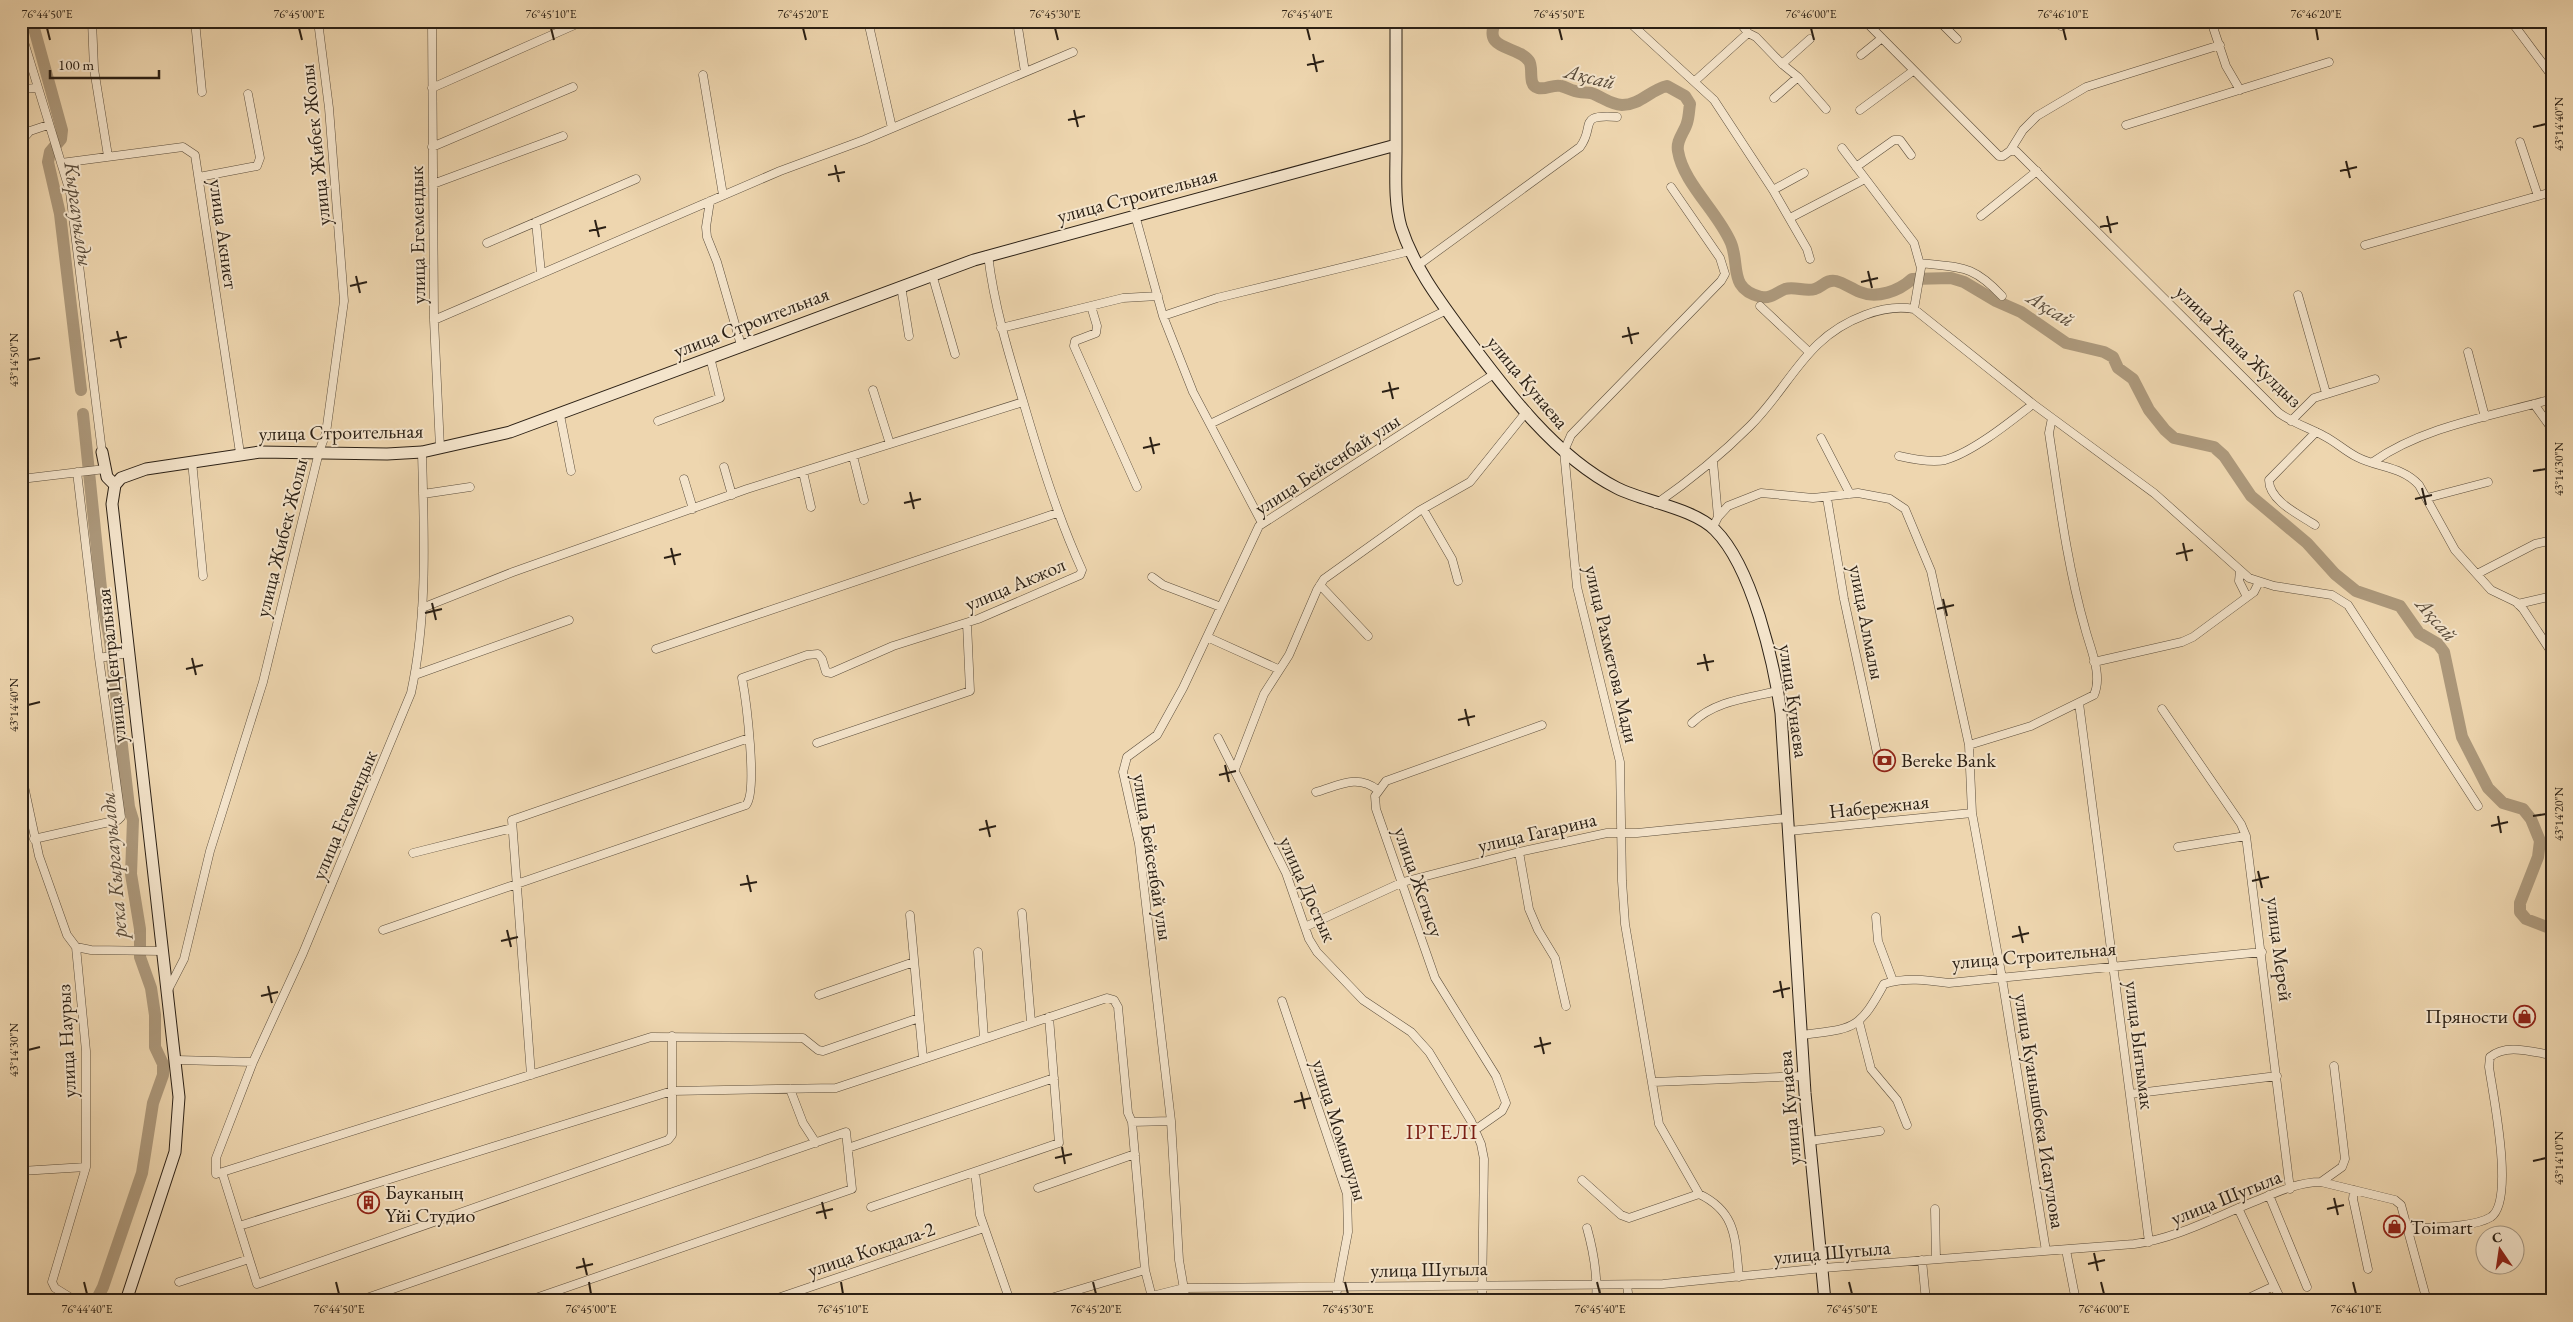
<svg xmlns="http://www.w3.org/2000/svg" width="2573" height="1322" viewBox="0 0 2573 1322" font-family="'EB Garamond',serif">
	<style>
		.lines { fill: none; stroke-linecap: round; stroke-linejoin: round }
		.river { stroke: #ac987b; stroke-width: 12 }
		.street-casing { stroke: #5c4e3c; stroke-width: 9 }
		.secondary-casing { stroke: #2b2015; stroke-width: 13 }
		.street { stroke: #f4e4cb; stroke-width: 8 }
		.secondary { stroke: #f4e4cb; stroke-width: 11 }
		.ticks { fill: none; stroke: #2b2015; stroke-width: 2 }
		.labels { text-anchor: middle; dominant-baseline: central; stroke-width: 4; stroke-linejoin: round; paint-order: stroke }
		.street-label { font-size: 20px; fill: #2b2015; stroke: #f4e4cb }
		.poi-label { font-size: 20px; fill: #2b2015; stroke: #f4e4cb; text-anchor: start }
		.water-label { font-size: 21px; font-style: italic; fill: #584a39; stroke: #f4e4cb }
		.quarter-label { font-size: 22px; letter-spacing: 1px; fill: #7a1f14; stroke: #f4e4cb }
		.neatline { fill: none; stroke: #2b2015; stroke-width: 2 }
		.ticks-label { font-size: 12px; text-anchor: middle; fill: #2b2015 }
	</style>
	<rect width="100%" height="100%" fill="#eed6af"/>
	<filter id="stains"><feTurbulence type="fractalNoise" baseFrequency=".004" numOctaves="4"/><feColorMatrix values="0 0 0 0 .2 0 0 0 0 .09 0 0 0 0 .02 0 0 0 .5 -.17"/></filter>
	<radialGradient id="worn" r=".72"><stop offset=".6" stop-color="#630" stop-opacity="0"/><stop offset="1" stop-color="#630" stop-opacity=".3"/></radialGradient>
	<g class="lines">
		<path class="river" d="M 32,21 L 62,130 L 61,139 L 50,152 L 48,162 L 60,214 L 81,390
			M 1496,21 C 1481,51 1518,45 1529,61 C 1534,68 1527,85 1538,88 C 1546,90 1553,84 1561,86 C 1566,87 1570,90 1575,91 C 1580,93 1586,92 1591,93 C 1603,97 1609,104 1622,105 C 1640,105 1650,90 1667,86 L 1685,96 L 1690,104 C 1689,110 1689,117 1687,123 C 1684,133 1676,140 1678,151 C 1683,183 1718,212 1731,243 C 1740,265 1728,289 1761,297 C 1771,299 1777,292 1785,289 C 1795,286 1805,292 1815,289 C 1823,286 1827,279 1836,281 C 1844,283 1852,289 1860,292 C 1877,299 1899,291 1912,279 L 1951,278 L 1964,282 L 1996,301 L 2021,312 L 2066,343 L 2104,352 L 2113,357 L 2118,368 L 2133,379 L 2149,410 L 2165,430 L 2174,438 L 2214,447 L 2224,456 L 2251,496 L 2307,543 L 2335,574 L 2356,591 L 2400,606 L 2419,633 L 2438,644 L 2444,652 L 2462,737 L 2488,788 L 2503,803 L 2523,809 L 2531,819 L 2540,841 L 2538,857 L 2520,903 L 2520,912 L 2526,919 L 2552,929
			M 83,414 L 102,598 L 110,641 L 129,807 L 133,820 L 131,874 L 140,929 L 140,957 L 151,988 L 155,1015 L 155,1047 L 163,1064 L 163,1075 L 153,1103 L 142,1173 L 103,1287 L 96,1301"/>
		<defs>
			<path id="street" d="M 92,21 L 94,69 L 108,156
				M 195,21 L 202,92
				M 432,21 L 434,320 L 440,448
				M 868,21 L 892,128
				M 1017,21 L 1025,72
				M 1628,21 L 1714,100 L 1773,190 L 1807,249 L 1810,259
				M 1739,21 L 1748,33 L 1756,37 L 1782,64 L 1798,77 L 1826,109
				M 1865,21 L 1999,156 L 2003,156 L 2010,151 L 2023,130 L 2037,116 L 2086,87 L 2220,45
				M 1939,21 L 1957,39
				M 2060,21 L 2061,26 L 2076,21
				M 2211,21 L 2226,66 L 2240,90
				M 2511,21 L 2552,76
				M 21,32 L 70,192 L 102,452
				M 1861,55 L 1882,38
				M 1782,64 L 1810,39
				M 703,75 L 723,195
				M 1695,81 L 1748,33
				M 432,88 L 579,23
				M 21,89 L 37,88
				M 1774,98 L 1798,77
				M 1860,110 L 1913,71
				M 2126,125 L 2329,62
				M 21,141 L 30,131 L 48,125
				M 2520,142 L 2538,196
				M 432,147 L 573,87
				M 1842,148 L 1914,243 L 1921,268 L 1914,309
				M 2010,151 L 2016,151 L 2279,413 C 2293,423 2309,428 2324,436 C 2336,442 2345,451 2357,457 C 2378,468 2402,466 2419,485 L 2455,550 L 2491,590 L 2516,602 L 2523,609 L 2552,653
				M 61,163 L 183,147 L 195,155 L 240,453
				M 1856,167 L 1894,140 L 1900,140 L 1911,155
				M 199,177 L 257,166 L 260,158 L 248,94
				M 433,184 L 563,136
				M 1671,187 L 1720,258 L 1725,274 L 1721,281 L 1571,435 L 1564,451 L 1577,587 L 1620,762 L 1622,881 L 1625,924 L 1659,1124 L 1699,1194
				M 1773,190 L 1804,173
				M 710,201 L 706,227 L 707,237 L 717,262 L 741,345
				M 1135,215 L 1163,316 L 1193,392 L 1262,523
				M 1981,216 L 2037,171
				M 1790,218 L 1865,179
				M 536,222 L 541,273
				M 487,243 L 636,179
				M 2365,245 L 2552,192
				M 1920,263 C 1961,268 1972,264 2002,296
				M 1417,266 L 1580,147 C 1596,126 1576,114 1617,117
				M 932,274 L 955,354
				M 901,286 L 909,336
				M 2298,295 L 2326,393
				M 1091,306 L 1097,326 L 1096,333 L 1075,341 L 1074,346 L 1137,487
				M 1760,306 L 1809,352
				M 1163,316 L 1217,298 L 1410,251
				M 434,320 L 780,171 L 864,140 L 1073,52
				M 1001,328 L 1123,298 L 1158,296
				M 2468,352 L 2485,417
				M 873,390 L 890,444
				M 2534,404 L 2552,429
				M 560,415 L 571,471
				M 658,421 L 720,398 L 710,357
				M 2291,421 L 2314,398 L 2375,379
				M 1210,424 L 1447,310
				M 1821,438 L 1850,494
				M 422,452 C 424,532 428,615 411,693 L 303,953 L 253,1062 L 216,1158 L 216,1174 L 651,1037 L 803,1038 L 818,1050 L 823,1051 L 919,1018
				M 853,456 L 864,500
				M 1899,456 C 1912,459 1931,463 1945,460 C 1973,452 2010,422 2033,404
				M 192,461 L 203,576
				M 1713,461 L 1718,517
				M 2373,462 C 2424,426 2493,416 2552,399
				M 724,467 L 732,495
				M 803,472 L 811,507
				M 21,479 L 105,469
				M 684,479 L 693,509
				M 423,494 L 470,487
				M 1827,498 L 1844,599 L 1877,753
				M 2427,498 L 2488,482
				M 1656,504 C 1689,481 1721,455 1750,426 C 1792,384 1805,337 1865,315 C 1881,309 1897,306 1914,309 L 2033,404 L 2154,493 L 2249,578 L 2274,586 L 2332,595 L 2348,605 L 2478,806
				M 1423,509 L 1452,559 L 1458,581
				M 2315,525 C 2300,515 2269,501 2269,480 L 2316,432
				M 1713,527 L 1718,517 L 1728,506 L 1761,493 L 1813,498 L 1858,493 L 1890,499 L 1905,509 L 1931,571 L 1969,745 L 1972,813 L 2002,978 L 2046,1251
				M 2240,571 L 2239,581 L 2247,597
				M 2477,574 L 2535,544 L 2552,540
				M 1152,577 L 1163,585 L 1221,607
				M 1320,585 L 1368,636
				M 2518,604 L 2552,596
				M 422,608 L 513,572 L 747,489 L 1023,402
				M 1207,637 L 1278,669
				M 656,649 L 1057,513
				M 99,658 L 128,653
				M 2094,662 L 2182,642 L 2193,637 L 2254,592 L 2259,582
				M 415,675 L 569,620
				M 2079,703 L 2149,1242
				M 2162,709 L 2241,824 L 2246,836 L 2290,1189
				M 1692,723 C 1714,701 1748,698 1778,691
				M 1218,738 L 1286,873 L 1309,939 L 1317,952 L 1363,1000 L 1411,1032 L 1429,1052 L 1471,1121 L 1481,1144 L 1484,1159 L 1482,1301
				M 817,743 L 970,691 L 967,623
				M 1969,745 L 2031,726 L 2094,695 C 2103,675 2090,648 2085,628 C 2067,565 2059,499 2049,433 L 2052,418
				M 1235,769 L 1264,694 L 1289,655 L 1317,590 L 1324,579 L 1419,511 L 1470,482 L 1527,411
				M 21,772 L 39,856 L 67,935 L 76,947 L 86,1051 L 86,1167 L 52,1282 L 55,1288 L 76,1301
				M 1316,792 C 1340,785 1357,774 1378,790
				M 1789,831 L 1972,813
				M 34,839 L 118,820 L 121,817 L 99,658 L 77,472
				M 2178,847 L 2246,836
				M 1519,852 L 1529,909 L 1538,930 L 1555,958 L 1566,1006
				M 413,853 L 512,828
				M 1022,913 L 1031,1022
				M 910,915 L 923,1059
				M 1876,917 L 1878,941 L 1893,981
				M 1305,927 L 1403,882 L 1519,852 L 1607,833 L 1637,833 L 1788,818
				M 383,930 L 746,805 C 758,792 746,699 742,678 L 807,655 L 818,654 L 822,659 L 826,672 L 831,673 L 893,646 L 978,619 L 1080,575 L 1082,570 C 1057,515 1040,459 1023,401 C 1008,352 994,305 988,255
				M 76,947 L 91,950 L 162,951
				M 978,952 L 984,1038
				M 168,990 L 184,959 L 210,851 L 263,682 L 319,452 L 326,433 L 344,301 L 329,108 L 318,21
				M 819,995 L 914,962
				M 1282,1001 L 1347,1194 L 1348,1232 L 1335,1301
				M 1859,1022 L 1871,1069 L 1897,1100 L 1907,1125
				M 1802,1035 C 1853,1028 1858,1032 1884,984 C 1905,977 1927,980 1949,983 L 2262,952
				M 177,1060 L 253,1062
				M 531,1075 L 512,820 L 749,738
				M 1653,1082 L 1804,1076
				M 790,1089 L 803,1123 L 816,1143
				M 2130,1094 L 2277,1076
				M 1132,1122 L 1171,1121
				M 1475,1130 L 1502,1111 L 1506,1103 L 1496,1076 L 1435,978 L 1376,809 L 1375,796 L 1386,781 L 1542,725
				M 1810,1141 L 1880,1131
				M 848,1148 L 1054,1078
				M 21,1171 L 86,1167
				M 222,1172 L 257,1284 L 668,1140 L 672,1135 L 672,1036
				M 975,1172 L 980,1215 L 1010,1301
				M 1582,1180 L 1621,1215 L 1629,1218 L 1699,1194 C 1737,1212 1735,1239 1739,1277
				M 2321,1182 L 2342,1167 L 2345,1159 L 2334,1066
				M 1038,1188 L 1135,1154
				M 2354,1190 L 2353,1199 L 2368,1269
				M 2269,1195 L 2307,1287
				M 871,1207 L 1059,1143 L 1049,1017
				M 2238,1208 L 2281,1300
				M 1935,1209 L 1936,1259
				M 239,1226 L 672,1091 L 836,1088 L 1107,998 L 1114,1000 L 1118,1007 L 1128,1113 L 1132,1122 L 1145,1270 L 1153,1301
				M 1587,1228 C 1594,1253 1598,1275 1596,1301
				M 2407,1229 C 2429,1227 2473,1228 2491,1217 C 2515,1201 2493,1095 2489,1067 L 2490,1057 C 2506,1043 2532,1052 2552,1055
				M 2066,1250 L 2076,1301
				M 1922,1260 L 1926,1301
				M 179,1282 L 249,1259
				M 1627,1285 L 1629,1301
				M 1152,1296 L 1184,1288 L 1663,1284 L 1823,1268 L 2134,1244 C 2178,1238 2217,1216 2258,1200 C 2277,1192 2299,1182 2321,1182 L 2395,1200 L 2401,1205 L 2427,1301
				M 1051,1298 L 1145,1270
				M 358,1301 L 846,1132 L 852,1189 L 527,1301
				M 769,1301 L 984,1228
				M 1186,1301 L 1179,1260 L 1171,1121 L 1139,844 L 1123,772 L 1127,757 L 1157,735 L 1183,688 L 1259,526 L 1494,374
				M 2242,1301 L 2274,1286"/>
			<path id="secondary" d="M 1396,21 C 1396,64 1396,107 1396,150 C 1396,176 1394,202 1401,227 C 1414,267 1439,300 1464,334 C 1505,389 1554,456 1617,488 C 1645,502 1693,508 1715,530 C 1752,567 1774,662 1781,713 L 1805,1093 L 1825,1301
				M 102,452 L 107,477 L 115,485
				M 126,1301 L 175,1152 L 179,1097 L 112,504 L 115,485 L 121,478 L 146,469 L 260,452 L 387,454 L 422,452 L 510,432 L 974,260 L 1396,145"/>
		</defs>
		<use href="#street" class="street-casing"/>
		<use href="#secondary" class="secondary-casing"/>
		<use href="#street" class="street"/>
		<use href="#secondary" class="secondary"/>
	</g>
	<path class="ticks" d="M 47,28 L 50,40M 299,28 L 302,40M 551,28 L 554,40M 803,28 L 806,40M 1055,28 L 1058,40M 1307,28 L 1310,40M 1559,28 L 1562,40M 1811,28 L 1814,40M 2063,28 L 2066,40M 2316,28 L 2318,40M 1313,54 L 1317,72M 1307,65 L 1324,61M 1074,110 L 1078,127M 1068,120 L 1085,116M 2533,127 L 2546,124M 2346,161 L 2350,178M 835,165 L 839,182M 2340,171 L 2357,167M 828,175 L 845,172M 2107,216 L 2111,233M 595,220 L 599,237M 2100,227 L 2118,223M 589,231 L 606,227M 1868,271 L 1872,288M 356,276 L 360,293M 1861,282 L 1878,278M 350,286 L 367,282M 1628,327 L 1632,344M 117,331 L 121,348M 1622,337 L 1639,333M 110,341 L 127,337M 28,360 L 40,358M 1389,382 L 1393,399M 1382,392 L 1399,388M 1150,437 L 1154,454M 1143,448 L 1160,444M 2533,471 L 2546,469M 2422,488 L 2426,505M 910,492 L 914,509M 2415,499 L 2432,495M 904,503 L 921,499M 2183,543 L 2187,561M 671,548 L 675,565M 2176,554 L 2193,550M 664,558 L 681,554M 1943,599 L 1947,616M 432,603 L 436,620M 1937,609 L 1954,605M 425,613 L 442,609M 1704,654 L 1708,671M 192,658 L 196,675M 1697,664 L 1714,661M 186,669 L 203,665M 28,705 L 40,702M 1465,709 L 1469,726M 1458,720 L 1475,716M 1225,765 L 1229,782M 1219,775 L 1236,771M 2498,816 L 2501,833M 2533,816 L 2546,814M 986,820 L 990,837M 2491,826 L 2508,822M 979,830 L 996,826M 2258,871 L 2262,888M 747,875 L 751,892M 2252,881 L 2269,877M 740,885 L 757,882M 2019,926 L 2023,943M 507,930 L 511,947M 2012,937 L 2029,933M 501,941 L 518,937M 1780,981 L 1783,998M 268,986 L 272,1003M 1773,992 L 1790,988M 261,996 L 278,992M 1540,1037 L 1544,1054M 1534,1047 L 1551,1043M 28,1050 L 40,1047M 1301,1092 L 1305,1109M 1294,1102 L 1311,1098M 1062,1147 L 1065,1164M 1055,1158 L 1072,1154M 2533,1161 L 2546,1158M 2334,1198 L 2338,1215M 822,1202 L 826,1219M 2327,1209 L 2344,1205M 816,1213 L 833,1209M 2094,1253 L 2098,1271M 583,1258 L 587,1275M 2088,1264 L 2105,1260M 576,1268 L 593,1264M 84,1282 L 87,1294M 336,1282 L 339,1294M 589,1282 L 591,1294M 841,1282 L 843,1294M 1093,1282 L 1096,1294M 1345,1282 L 1348,1294M 1597,1282 L 1600,1294M 1849,1282 L 1852,1294M 2101,1282 L 2104,1294M 2353,1282 L 2356,1294"/>
	<defs>
		<symbol id="bank-ring" viewBox="-11 -11 22 22"><circle r="9.5" fill="#f4e4cb" stroke="#8f2418" stroke-width="1.5"/><path d="M-6-4H6V4H-6ZM0-2.3a2.3 2.3 0 1 0 0 4.6a2.3 2.3 0 1 0 0-4.6Z" fill="#8f2418"/></symbol>
		<symbol id="shop-ring" viewBox="-11 -11 22 22"><circle r="9.5" fill="#f4e4cb" stroke="#8f2418" stroke-width="1.5"/><path d="M-5-2.5h2.3a2.7 3.5 0 0 1 5.4 0H5L5.5 6h-11ZM-1.5-2.5h3a1.5 2.3 0 0 0-3 0Z" fill="#8f2418"/></symbol>
		<symbol id="building-ring" viewBox="-11 -11 22 22"><circle r="9.5" fill="#f4e4cb" stroke="#8f2418" stroke-width="1.5"/><path d="M-4-6H4V6H1V3H-1V6H-4ZM-2.5-4.3h1.7v1.8h-1.7ZM.8-4.3h1.7v1.8H.8ZM-2.5-1h1.7V.8h-1.7ZM.8-1h1.7V.8H.8Z" fill="#8f2418"/></symbol>
	</defs>
	<g fill-rule="evenodd">
		<use href="#bank-ring" x="1872" y="748" width="25" height="25"/>
		<use href="#shop-ring" x="2512" y="1004" width="25" height="25"/>
		<use href="#building-ring" x="356" y="1190" width="25" height="25"/>
		<use href="#shop-ring" x="2382" y="1214" width="25" height="25"/>
	</g>
	<g class="labels">
		<g class="street-label">
			<text transform="translate(315 145) rotate(-96)">улица Жибек Жолы</text>
			<text transform="translate(1137 195) rotate(-15)">улица Строительная</text>
			<text transform="translate(224 234) rotate(82)">улица Акниет</text>
			<text transform="translate(417 235) rotate(-91)">улица Егемендык</text>
			<text transform="translate(751 322) rotate(-21)">улица Строительная</text>
			<text transform="translate(2239 346) rotate(44)">улица Жана Жулдыз</text>
			<text transform="translate(1528 382) rotate(50)">улица Кунаева</text>
			<text transform="translate(341 432) rotate(-1)">улица Строительная</text>
			<text transform="translate(1327 464) rotate(-33)">улица Бейсенбай улы</text>
			<text transform="translate(281 538) rotate(-76)">улица Жибек Жолы</text>
			<text transform="translate(1015 584) rotate(-23)">улица Акжол</text>
			<text transform="translate(1867 622) rotate(79)">улица Алмалы</text>
			<text transform="translate(1612 654) rotate(77)">улица Рахметова Мади</text>
			<text transform="translate(111 666) rotate(-96)">улица Центральная</text>
			<text transform="translate(1794 701) rotate(82)">улица Кунаева</text>
			<text transform="translate(1879 806) rotate(-6)">Набережная</text>
			<text transform="translate(344 815) rotate(-67)">улица Егемендык</text>
			<text transform="translate(1537 832) rotate(-13)">улица Гагарина</text>
			<text transform="translate(1153 857) rotate(81)">улица Бейсенбай улы</text>
			<text transform="translate(1419 882) rotate(71)">улица Жетысу</text>
			<text transform="translate(1308 889) rotate(66)">улица Достык</text>
			<text transform="translate(2280 949) rotate(83)">улица Мерей</text>
			<text transform="translate(2034 955) rotate(-5)">улица Строительная</text>
			<text transform="translate(66 1041) rotate(-93)">улица Наурыз</text>
			<text transform="translate(2140 1045) rotate(83)">улица Ынтымак</text>
			<text transform="translate(1789 1108) rotate(-95)">улица Кунаева</text>
			<text transform="translate(2040 1111) rotate(81)">улица Куанышбека Исагулова</text>
			<text transform="translate(1340 1130) rotate(73)">улица Момышулы</text>
			<text transform="translate(2226 1197) rotate(-22)">улица Шугыла</text>
			<text transform="translate(871 1249) rotate(-19)">улица Кокдала-2</text>
			<text transform="translate(1832 1252) rotate(-5)">улица Шугыла</text>
			<text transform="translate(1429 1269) rotate(-1)">улица Шугыла</text>
		</g>
		<g class="poi-label">
			<text x="1901" y="760">Bereke Bank</text>
			<text x="2508" y="1016" text-anchor="end">Пряности</text>
			<text x="385" y="1192">Бауканың<tspan x="385" dy="23">Үйі Студио</tspan></text>
			<text x="2410" y="1227">Toimart</text>
		</g>
		<g class="water-label">
			<text transform="translate(1590 76) rotate(14)">Ақсай</text>
			<text transform="translate(79 214) rotate(82)">Кыргауылды</text>
			<text transform="translate(2051 308) rotate(32)">Ақсай</text>
			<text transform="translate(2437 619) rotate(49)">Ақсай</text>
			<text transform="translate(113 865) rotate(-95)">река Кыргауылды</text>
		</g>
		<g class="quarter-label">
			<text x="1442" y="1131">ІРГЕЛІ</text>
		</g>
	</g>
	<rect width="2573" height="1322" fill="none" stroke="#eed6af" stroke-width="55"/>
	<g transform="translate(2500 1250) rotate(347)"><circle r="24" fill="#f4e4cb" stroke="#a49682"/>
	<path d="M0-4L9 19L0 12L-9 19Z" fill="#8f2418"/>
	<text y="-8" font-size="14" font-weight="bold" text-anchor="middle" fill="#2b2015">С</text>
	</g>
	<path d="M50 70v8h109v-8" fill="none" stroke="#2b2015" stroke-width="2.5"/>
	<text x="58" y="70" font-size="15" fill="#2b2015" stroke="#f4e4cb" stroke-width="4" paint-order="stroke">100 m</text>
	<rect x="28" y="28" width="2518" height="1266" class="neatline"/>
	<g class="ticks-label">
		<text x="47" y="18">76°44'50"E</text>
		<text x="299" y="18">76°45'00"E</text>
		<text x="551" y="18">76°45'10"E</text>
		<text x="803" y="18">76°45'20"E</text>
		<text x="1055" y="18">76°45'30"E</text>
		<text x="1307" y="18">76°45'40"E</text>
		<text x="1559" y="18">76°45'50"E</text>
		<text x="1811" y="18">76°46'00"E</text>
		<text x="2063" y="18">76°46'10"E</text>
		<text x="2316" y="18">76°46'20"E</text>
		<text transform="translate(2559 124) rotate(-90)" y="4">43°14'40"N</text>
		<text transform="translate(14 360) rotate(-90)" y="4">43°14'50"N</text>
		<text transform="translate(2559 469) rotate(-90)" y="4">43°14'30"N</text>
		<text transform="translate(14 705) rotate(-90)" y="4">43°14'40"N</text>
		<text transform="translate(2559 814) rotate(-90)" y="4">43°14'20"N</text>
		<text transform="translate(14 1050) rotate(-90)" y="4">43°14'30"N</text>
		<text transform="translate(2559 1158) rotate(-90)" y="4">43°14'10"N</text>
		<text x="87" y="1313">76°44'40"E</text>
		<text x="339" y="1313">76°44'50"E</text>
		<text x="591" y="1313">76°45'00"E</text>
		<text x="843" y="1313">76°45'10"E</text>
		<text x="1096" y="1313">76°45'20"E</text>
		<text x="1348" y="1313">76°45'30"E</text>
		<text x="1600" y="1313">76°45'40"E</text>
		<text x="1852" y="1313">76°45'50"E</text>
		<text x="2104" y="1313">76°46'00"E</text>
		<text x="2356" y="1313">76°46'10"E</text>
	</g>
	<rect width="100%" height="100%" filter="url(#stains)"/>
	<rect width="100%" height="100%" fill="url(#worn)"/>
</svg>
